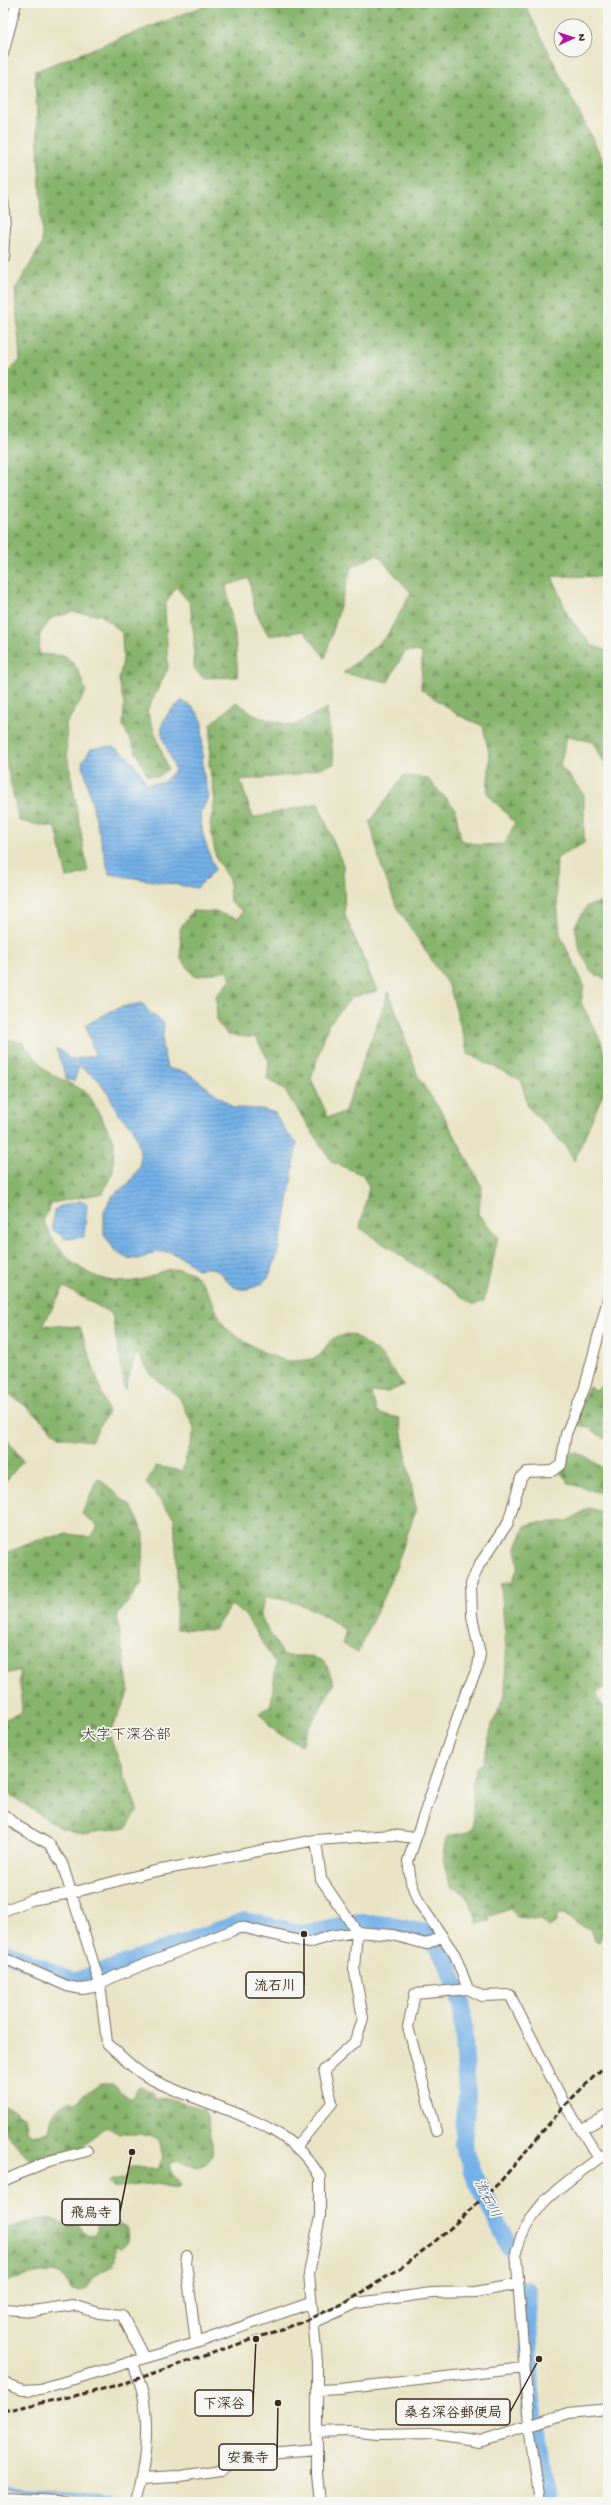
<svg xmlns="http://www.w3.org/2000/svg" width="611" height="2505" viewBox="0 0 611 2505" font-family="'Gochi Hand','Klee One',sans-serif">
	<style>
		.forest { fill: url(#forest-firs); stroke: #616f45 }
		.water { fill: url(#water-rules); stroke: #586e82 }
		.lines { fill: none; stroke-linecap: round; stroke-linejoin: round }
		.stream { stroke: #75b1e7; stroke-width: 3 }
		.river { stroke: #75b1e7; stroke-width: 18 }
		.street-casing { stroke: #786b58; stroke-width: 12 }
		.street { stroke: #fff; stroke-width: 10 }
		.rail { stroke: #3b2a1e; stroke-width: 3; stroke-dasharray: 6 3; stroke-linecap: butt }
		.labels { text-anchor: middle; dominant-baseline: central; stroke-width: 3.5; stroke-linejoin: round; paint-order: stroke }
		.water-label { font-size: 14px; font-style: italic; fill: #4f5964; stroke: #f6f6f2 }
		.quarter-label { font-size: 15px; fill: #3b2a1e; stroke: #f6f6f2 }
		.leader { fill: none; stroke: #3b2a1e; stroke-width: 1.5 }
		.callout-dot { fill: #3b2a1e; stroke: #f6f6f2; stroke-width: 1.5 }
		.callout { fill: #f6f6f2; stroke: #3b2a1e; stroke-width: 1.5 }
		.callout-label { font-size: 14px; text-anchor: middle; font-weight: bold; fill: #3b2a1e }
	</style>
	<defs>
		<pattern id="forest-firs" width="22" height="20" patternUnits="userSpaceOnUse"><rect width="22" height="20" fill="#87b46c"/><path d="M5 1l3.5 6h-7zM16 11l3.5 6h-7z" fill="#709358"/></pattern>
		<pattern id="water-rules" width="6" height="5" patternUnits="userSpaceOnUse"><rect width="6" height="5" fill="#75b1e7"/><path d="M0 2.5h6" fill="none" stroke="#6190bb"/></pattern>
	</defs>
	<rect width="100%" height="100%" fill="#f6f6f2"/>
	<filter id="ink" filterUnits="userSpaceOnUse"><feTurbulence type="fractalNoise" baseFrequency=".025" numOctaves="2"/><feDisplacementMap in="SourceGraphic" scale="8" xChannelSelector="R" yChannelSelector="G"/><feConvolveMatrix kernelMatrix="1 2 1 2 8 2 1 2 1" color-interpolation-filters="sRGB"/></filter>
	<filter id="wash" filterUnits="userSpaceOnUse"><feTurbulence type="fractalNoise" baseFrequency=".012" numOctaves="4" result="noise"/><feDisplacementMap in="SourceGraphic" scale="16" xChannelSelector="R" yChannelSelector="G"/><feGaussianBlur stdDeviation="0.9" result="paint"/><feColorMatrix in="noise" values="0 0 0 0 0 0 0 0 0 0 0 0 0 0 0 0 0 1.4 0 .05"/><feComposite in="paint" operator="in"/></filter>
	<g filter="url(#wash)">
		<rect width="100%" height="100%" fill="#e9e4c5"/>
		<path class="forest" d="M 212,3 L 524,3 L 608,170 L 608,577 L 552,576 L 568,616 L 592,646 L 608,651 L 608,769 L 593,742 L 567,736 L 560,765 L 584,795 L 584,843 L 557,858 L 556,886 L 560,935 L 584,985 L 581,1002 L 601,1042 L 608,1067 L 608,1082 L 574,1161 L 567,1148 L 528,1107 L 521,1080 L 468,1054 L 450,988 L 396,906 L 381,865 L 370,822 L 403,776 L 427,778 L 455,808 L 461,840 L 478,845 L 505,844 L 515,823 L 487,793 L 490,758 L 483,726 L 458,715 L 421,689 L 422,652 L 405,651 L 388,682 L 343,673 L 386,637 L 411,593 L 377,554 L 351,568 L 325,658 L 304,631 L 269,636 L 255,611 L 249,578 L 226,586 L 235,636 L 238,677 L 203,678 L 194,668 L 194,637 L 190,603 L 176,587 L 165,605 L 168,668 L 147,711 L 168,769 L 158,777 L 147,775 L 123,725 L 124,704 L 119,680 L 123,659 L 122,633 L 101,615 L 72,612 L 51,618 L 40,634 L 39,654 L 66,656 L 77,668 L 86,692 L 66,724 L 67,754 L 88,872 L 67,878 L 56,828 L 19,821 L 3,748 L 3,377 L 20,360 L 15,290 L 42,244 L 35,71 Z
			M 236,702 L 258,717 L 293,726 L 327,708 L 334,764 L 294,775 L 240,780 L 253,818 L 318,803 L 343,865 L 345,915 L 377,991 L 352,997 L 328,1025 L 311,1079 L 328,1117 L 344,1113 L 389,991 L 419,1079 L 443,1114 L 482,1187 L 478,1214 L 498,1237 L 484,1301 L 474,1305 L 360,1228 L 369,1187 L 363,1175 L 332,1162 L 283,1088 L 267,1079 L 269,1061 L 256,1038 L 228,1035 L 217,1022 L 216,996 L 231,980 L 228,970 L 195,977 L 181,959 L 180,929 L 192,911 L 215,912 L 238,919 L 243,911 L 230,902 L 229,880 L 216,858 L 210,824 L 215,800 L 209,764 L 211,724 Z
			M 608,901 L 608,980 L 592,973 L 580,951 L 575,926 L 587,906 Z
			M 3,1038 L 23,1043 L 47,1072 L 88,1093 L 114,1141 L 113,1171 L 103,1193 L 52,1203 L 43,1220 C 58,1258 96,1290 140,1280 C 159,1276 162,1265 186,1271 C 207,1276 213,1308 223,1324 C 231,1336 277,1362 291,1361 C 298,1361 313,1360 318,1356 C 324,1352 327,1342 334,1338 C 339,1336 347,1335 352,1334 L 380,1354 L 404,1385 L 388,1392 L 371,1392 L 377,1413 L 399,1418 L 416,1509 L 396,1568 L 358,1653 L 342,1644 L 346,1631 C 320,1611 298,1600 265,1597 L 260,1617 L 284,1656 L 307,1656 L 325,1661 L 334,1684 L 309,1727 L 302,1745 L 278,1734 L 259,1713 L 271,1705 L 276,1664 L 245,1615 L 231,1605 L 214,1630 L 176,1629 L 177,1563 L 174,1518 L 146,1483 L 156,1466 L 182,1471 L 195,1429 L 179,1397 L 151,1375 L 136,1353 L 125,1390 L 112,1314 L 64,1287 L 43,1325 L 80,1327 L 108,1412 L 91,1441 L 60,1437 L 26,1406 L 3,1390 Z
			M 608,1383 L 608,1441 L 588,1427 L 574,1424 L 589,1386 L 595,1390 Z
			M 5,1437 L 23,1461 L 3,1484 L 3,1438 Z
			M 573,1453 C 593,1455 594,1467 608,1469 L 608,1495 L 570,1484 L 561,1473 L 564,1456 Z
			M 98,1478 L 132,1507 L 144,1534 L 142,1583 L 117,1616 L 129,1692 L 109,1734 L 138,1811 L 127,1827 L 83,1834 L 59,1827 L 3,1790 L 3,1720 L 22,1712 L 19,1670 L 3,1675 L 3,1554 L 41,1539 L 67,1534 L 91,1537 L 98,1526 L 82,1514 Z
			M 588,1508 L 599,1511 L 608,1521 L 608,1685 L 597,1693 L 601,1704 L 608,1710 L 608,1927 L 606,1927 L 598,1942 L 593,1939 L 591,1930 L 578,1925 L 564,1914 L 558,1914 L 555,1923 L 549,1927 L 541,1920 L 517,1917 L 511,1909 L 487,1917 L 489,1921 L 477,1924 L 477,1917 L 464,1892 L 451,1887 C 445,1869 440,1855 447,1836 L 469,1832 L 473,1827 L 473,1783 L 476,1768 L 483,1763 L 492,1725 L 505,1695 L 506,1651 L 501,1584 L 512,1582 L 518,1567 L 516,1547 L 525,1526 L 533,1523 L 568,1521 Z
			M 100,2084 L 112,2084 L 117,2088 L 119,2092 L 132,2099 L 139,2087 L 153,2092 L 154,2096 L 204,2109 C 208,2116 214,2147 212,2155 C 210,2162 204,2165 198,2167 L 177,2161 L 171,2163 L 170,2170 L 181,2186 C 172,2190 164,2184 154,2184 C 141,2184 127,2186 114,2189 L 109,2182 L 112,2179 L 124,2178 L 128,2173 L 127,2168 L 157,2168 L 163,2159 L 159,2139 L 141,2134 L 119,2134 L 106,2126 C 97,2133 88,2144 79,2149 C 62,2156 52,2149 38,2163 L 34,2164 L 3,2130 L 4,2106 L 14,2109 L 17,2114 L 25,2118 L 28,2133 L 33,2136 L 49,2133 L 52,2117 L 56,2110 L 69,2101 L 74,2103 Z
			M 102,2218 L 110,2218 L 127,2229 L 128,2241 L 121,2248 L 115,2246 L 115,2260 L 112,2266 L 92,2277 L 87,2289 L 80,2291 L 71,2290 C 67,2285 64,2275 58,2273 C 49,2269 12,2279 3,2283 L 3,2229 C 19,2226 34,2218 51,2219 C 56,2220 61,2224 66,2224 C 77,2225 80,2225 86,2234 L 94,2235 Z"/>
		<path class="water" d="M 182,701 L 194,708 L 202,720 L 203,772 L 209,796 L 200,815 L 203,836 L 215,870 L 197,888 L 109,874 L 82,762 L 91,749 C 97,748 105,746 111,747 C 127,751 140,770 146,784 L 162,783 L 175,771 C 167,738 146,728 182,701 Z
			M 142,1003 L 150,1013 L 164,1023 L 162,1045 L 167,1068 L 188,1073 L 234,1108 L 262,1109 L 275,1113 L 286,1132 L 297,1143 C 292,1172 282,1261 266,1280 C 261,1286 248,1290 241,1289 C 222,1287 226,1262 197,1269 L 185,1259 L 170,1252 L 155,1252 L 140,1259 L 126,1258 L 115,1251 L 104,1234 L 104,1211 L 112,1196 L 129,1183 L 140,1167 L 140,1150 L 133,1127 L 119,1115 L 108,1093 L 98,1079 L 79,1066 L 74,1081 L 67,1080 L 56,1049 L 62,1051 L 71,1060 L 95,1055 L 86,1025 L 117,1008 Z
			M 80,1201 L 87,1204 L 84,1237 L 66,1239 L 53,1230 C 52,1201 57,1209 80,1201 Z"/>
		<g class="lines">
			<path class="stream" d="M 3,2489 L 132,2499"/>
			<path class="river" d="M 3,1951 L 74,1982 L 245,1921 L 304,1934 L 358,1922 L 387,1925 L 425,1933 L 447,1960 L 462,2005 L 467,2095 L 463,2145 L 476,2180 L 510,2247
				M 527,2290 L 531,2391 L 545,2502"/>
		</g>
	</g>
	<g filter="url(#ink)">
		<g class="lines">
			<defs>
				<path id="street" d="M 3,54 L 16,3
					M 3,199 L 5,226 L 3,257
					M 3,1814 L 17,1826 L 49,1844 L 62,1863 L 100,1984 L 107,2043 C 119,2054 130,2066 144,2075 C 202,2109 284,2113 320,2177 L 320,2216 L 309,2274 L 317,2362 L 317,2474 L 320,2502
					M 3,1911 L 31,1900 L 71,1893 L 151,1872 L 315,1840 L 392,1835 L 415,1838
					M 3,1960 L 6,1959 L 67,1986 L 82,1989 L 94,1987 L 115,1976 L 241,1927 L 309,1943 L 330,1936 L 357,1932 L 393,1935 L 426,1944 L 441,1937
					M 582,2129 L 608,2115
					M 436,2131 L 408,2027 L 415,1994 L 468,1989
					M 295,2148 L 332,2103 L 324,2070 L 356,2041 L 363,2018 L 354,1968 L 357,1932 L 321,1879 L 316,1840
					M 599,2158 L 565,2105 L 510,1995 L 482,1996 L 468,1989 L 455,1955 L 418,1901 L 411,1882 L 408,1861 L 465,1695 L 478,1667 L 480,1654 L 472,1616 L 471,1584 L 479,1565 L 508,1523 L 521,1478 L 527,1472 L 552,1471 L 561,1465 L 566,1434 L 585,1387 L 608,1299
					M 3,2181 L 49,2161 L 87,2151
					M 187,2256 L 186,2263 L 196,2343
					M 3,2309 L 33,2311 L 73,2305 L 99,2313 L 122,2315 L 144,2358
					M 313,2323 L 357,2303 L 432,2293 L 476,2292 L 518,2284
					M 133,2362 C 136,2374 143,2388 144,2400 C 149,2435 145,2469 135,2502
					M 3,2383 L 23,2390 L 40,2389 L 196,2343 L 310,2303
					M 318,2390 L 340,2389 L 524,2368
					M 317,2432 L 350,2431 L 378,2434 L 429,2433 L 480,2441 L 569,2413 L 608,2409
					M 142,2479 L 174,2477 L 220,2470 L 244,2455 L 317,2449
					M 3,2498 L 73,2502
					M 540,2502 L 529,2426 L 516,2252 C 530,2203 561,2187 599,2158 L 608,2155"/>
			</defs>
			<use href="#street" class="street-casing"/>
			<use href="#street" class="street"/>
			<path class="rail" d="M 3,2411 L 92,2392 L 131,2381 L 297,2324 L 347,2302 L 402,2267 L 444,2234 L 499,2183 L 565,2105 L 608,2063"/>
		</g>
	</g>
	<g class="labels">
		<g class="water-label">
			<text transform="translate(486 2199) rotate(63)">流石川</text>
		</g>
		<g class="quarter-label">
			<text x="126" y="1736">大字下深谷部</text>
		</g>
	</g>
	<path class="leader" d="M304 1934L304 1985M132 2152L120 2212M256 2339L253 2403M539 2359L510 2412M278 2403L277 2457"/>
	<g class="callout-dot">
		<circle cx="304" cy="1934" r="4"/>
		<circle cx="132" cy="2152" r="4"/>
		<circle cx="256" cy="2339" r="4"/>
		<circle cx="539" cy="2359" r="4"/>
		<circle cx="278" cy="2403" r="4"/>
	</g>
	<g class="callout">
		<rect x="246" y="1972" width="58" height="26" rx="4"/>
		<rect x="62" y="2199" width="58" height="26" rx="4"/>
		<rect x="195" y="2390" width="58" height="26" rx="4"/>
		<rect x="396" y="2399" width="114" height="26" rx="4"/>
		<rect x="219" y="2444" width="58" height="26" rx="4"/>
	</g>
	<g class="callout-label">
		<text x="275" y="1990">流石川</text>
		<text x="91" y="2217">飛鳥寺</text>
		<text x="224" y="2408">下深谷</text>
		<text x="453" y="2417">桑名深谷郵便局</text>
		<text x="248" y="2462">安養寺</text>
	</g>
	<rect width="611" height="2505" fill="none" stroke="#f6f6f2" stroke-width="16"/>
	<g transform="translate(573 38) rotate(87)"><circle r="19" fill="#f6f6f2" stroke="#aba49d"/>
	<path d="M0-3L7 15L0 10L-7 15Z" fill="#b5179e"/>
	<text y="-6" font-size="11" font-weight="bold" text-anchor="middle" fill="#3b2a1e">N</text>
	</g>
</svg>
